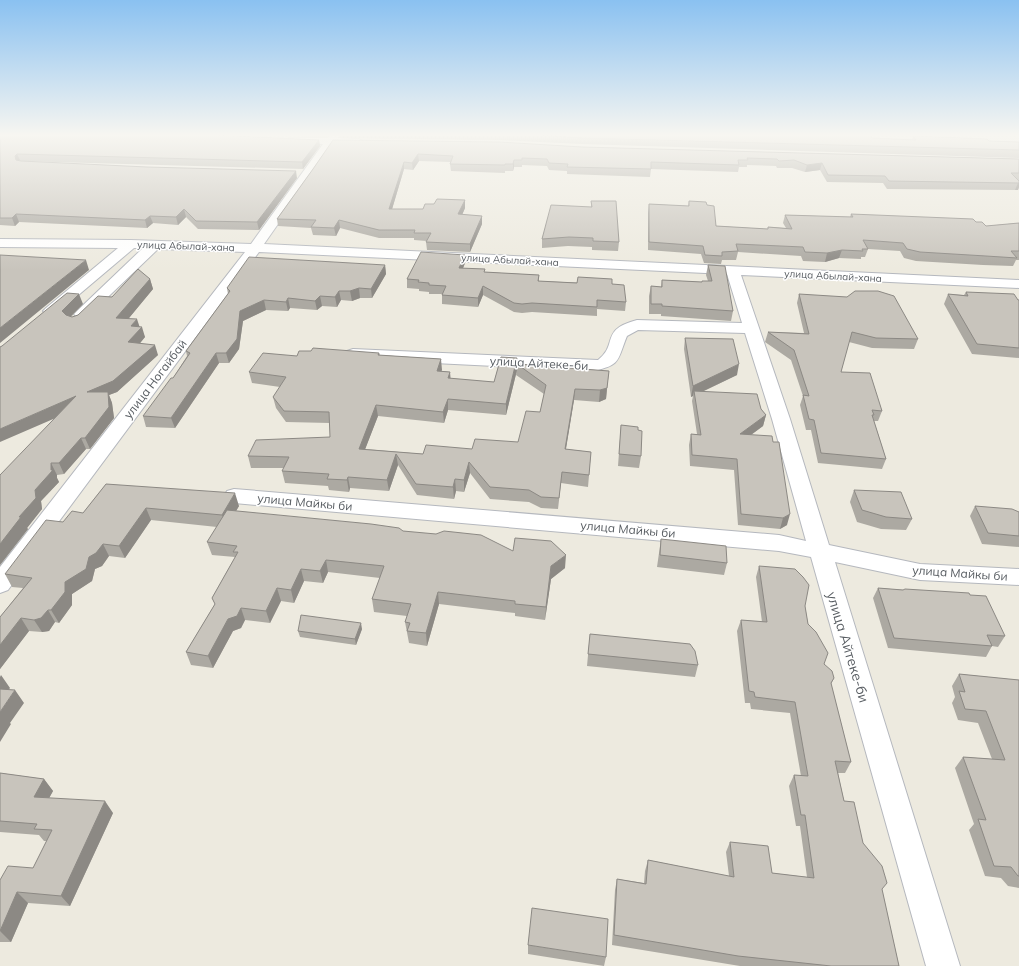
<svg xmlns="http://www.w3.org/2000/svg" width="1019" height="966" viewBox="0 0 1019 966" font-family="Mulish,sans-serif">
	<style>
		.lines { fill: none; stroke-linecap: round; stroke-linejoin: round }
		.minor-casing { stroke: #b5b8be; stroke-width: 2 }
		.minor { fill: #fff; fill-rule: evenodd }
		.wall { fill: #aca9a2; fill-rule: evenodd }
		.shaded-wall { fill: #8c8984 }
		.building { fill: #c8c4bc; stroke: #8c8984 }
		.labels { text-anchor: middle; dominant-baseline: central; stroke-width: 3; stroke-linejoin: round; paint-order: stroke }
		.far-street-label { font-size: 10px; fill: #585d62; stroke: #fff }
		.street-label { font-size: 12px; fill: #585d62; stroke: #fff }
		.near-street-label { font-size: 14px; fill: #585d62; stroke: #fff }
	</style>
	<rect width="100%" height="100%" fill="#edeadf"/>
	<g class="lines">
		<defs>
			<path id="minor" d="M 330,135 L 340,135 L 338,138 L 359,139 L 364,142 L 359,145 L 334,144 L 264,244 L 1019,280 L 1019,288 L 741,275 L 790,419 L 829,545 L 920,564 L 1019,569 L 1019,585 L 920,580 L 835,562 L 960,966 L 926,966 L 811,557 L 779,551 L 234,503 L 227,501 L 224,496 L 227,491 L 234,489 L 779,535 L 806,541 L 772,419 L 745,333 L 638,330 L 627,336 C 617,360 622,365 593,371 L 353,359 L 347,357 L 345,354 L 347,351 L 353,349 L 598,360 C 619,344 599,330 637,320 L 742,323 L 727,274 L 259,252 L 8,590 L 0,593 L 0,567 L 245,252 L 158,249 L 87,317 L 82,319 L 77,317 L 74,314 L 77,311 L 143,248 L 134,248 L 56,314 L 51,316 L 46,314 L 43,311 L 46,308 L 118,248 L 0,247 L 0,239 L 131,240 L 251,244 L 323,144 L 293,143 L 289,142 L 288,140 L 289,138 L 328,138 Z"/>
		</defs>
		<use href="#minor" class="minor-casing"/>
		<use href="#minor" class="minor"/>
	</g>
	<path class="wall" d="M 0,135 L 319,140 L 320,146 L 303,169 L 20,161 L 297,178 L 259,230 L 198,229 L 186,217 L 178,225 L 153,223 L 147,228 L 19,222 L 15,226 L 0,225 Z
		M 276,135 L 328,135 L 326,137 Z
		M 340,135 L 871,135 L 872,138 L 912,140 L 913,136 L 989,141 L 1019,142 L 1019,158 L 582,144 L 499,140 L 340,138 Z
		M 333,140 L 1019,159 L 1019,187 L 1018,190 L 1015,190 L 887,189 L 883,183 L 827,182 L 820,170 L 805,172 L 792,168 L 777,168 L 776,166 L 747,165 L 747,167 L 739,167 L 738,172 L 651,169 L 650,177 L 567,174 L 567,171 L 549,170 L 547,166 L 522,165 L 522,167 L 514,167 L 513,171 L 505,171 L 505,173 L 451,171 L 450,164 L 451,162 L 419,161 L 413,170 L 404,169 L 392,209 L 423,209 L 434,204 L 465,200 L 465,208 L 462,215 L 482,224 L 470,252 L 427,250 L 426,242 L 427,241 L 414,240 L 414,238 L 379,238 L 340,228 L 336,236 L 313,235 L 311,228 L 278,226 L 277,219 L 313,169 Z
		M 591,201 L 619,242 L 618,251 L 592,250 L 592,247 L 568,246 L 542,248 L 542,239 L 591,207 Z
		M 689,201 L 707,205 L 716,226 L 768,229 L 768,227 L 786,228 L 783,223 L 785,215 L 850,217 L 851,214 L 976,222 L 986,226 L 1019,223 L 1019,260 L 1016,260 L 1013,266 L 983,265 L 916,261 L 904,258 L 900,251 L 868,249 L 865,257 L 861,257 L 861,259 L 839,258 L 825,262 L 803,261 L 801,256 L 738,252 L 736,260 L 722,260 L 721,264 L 704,263 L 701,254 L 648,250 L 648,213 L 649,204 L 688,206 Z
		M 465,263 L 463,268 L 485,272 L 539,275 L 539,281 L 612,284 L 626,302 L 625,311 L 597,309 L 597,316 L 532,312 L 522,313 L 514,312 L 483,295 L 478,307 L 442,304 L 442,294 L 429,294 L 429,292 L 419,291 L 419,289 L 407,288 L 407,279 Z
		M 385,265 L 386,274 L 372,298 L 360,298 L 352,301 L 341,300 L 337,307 L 322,306 L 317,310 L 290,308 L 288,311 L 266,310 L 243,321 L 239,349 L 229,363 L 219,363 L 175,428 L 146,427 L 143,416 L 173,378 L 187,356 L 186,351 L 228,294 L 227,288 Z
		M 708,265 L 733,311 L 731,321 L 661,316 L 661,314 L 649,314 L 649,296 L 651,286 L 661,287 L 662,280 L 702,282 L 702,281 L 708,281 L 706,275 Z
		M 150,279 L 153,289 L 128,319 L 139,326 L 145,337 L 140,343 L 158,355 L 117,392 L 109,395 L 112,403 L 114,418 L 90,449 L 86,449 L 64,474 L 57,475 L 57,478 L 59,482 L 41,501 L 42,509 L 27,528 L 28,529 L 0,565 L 54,419 L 0,347 L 83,304 L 71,317 L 72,317 L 78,315 Z
		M 966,292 L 1019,300 L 1019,358 L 972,354 L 944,304 L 948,294 L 964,295 Z
		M 799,294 L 918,339 L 914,349 L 872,348 L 849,342 L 841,372 L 882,411 L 878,421 L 874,421 L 886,459 L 882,469 L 818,463 L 811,430 L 806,430 L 800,405 L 803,396 L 791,360 L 765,342 L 768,332 L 804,333 L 797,303 Z
		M 685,338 L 737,375 L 704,391 L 761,409 L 766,415 L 763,426 L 751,435 L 787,525 L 780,529 L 738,525 L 734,470 L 690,466 L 689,445 L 691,434 L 697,434 L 692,401 L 693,396 L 691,397 L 684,349 Z
		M 311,351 L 379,353 L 380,355 L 441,359 L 441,371 L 450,372 L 450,379 L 494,382 L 501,357 L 517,364 L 609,371 L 606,399 L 599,402 L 574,400 L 566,449 L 591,452 L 588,487 L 561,483 L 558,509 L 541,508 L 529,502 L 490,499 L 470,473 L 464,492 L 456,491 L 454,499 L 417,495 L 398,465 L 389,491 L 350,488 L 349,492 L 329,490 L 328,486 L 285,483 L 282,471 L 284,468 L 251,468 L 248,456 L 330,437 L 330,423 L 286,422 L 276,408 L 273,397 L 280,387 L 252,383 L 249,372 L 297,356 ZM 517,370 L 516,375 L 544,394 L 540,412 L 518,442 L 472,449 L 423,454 L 365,449 L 378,416 L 444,423 L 448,410 L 506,415 Z
		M 621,425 L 638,430 L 641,456 L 639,468 L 618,466 Z
		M 106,484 L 239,506 L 236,511 L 403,531 L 513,551 L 565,568 L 551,579 L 545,620 L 515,616 L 515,613 L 439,604 L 427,646 L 409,643 L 405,622 L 407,616 L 374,612 L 372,599 L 380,578 L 328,572 L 323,583 L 304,581 L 294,603 L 281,601 L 270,623 L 245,620 L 241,628 L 233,631 L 213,668 L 191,665 L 186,652 L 215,604 L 212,598 L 235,557 L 212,555 L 207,542 L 217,527 L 151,520 L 125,558 L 109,556 L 102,566 L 95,569 L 92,581 L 72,594 L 72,605 L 59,623 L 55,622 L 49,631 L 42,632 L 29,631 L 0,669 L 0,617 L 23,588 L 12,587 L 5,574 L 63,522 L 83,513 Z
		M 854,490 L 912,519 L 906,530 L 881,529 L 857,522 L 850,502 Z
		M 975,506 L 1019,512 L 1019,547 L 982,544 L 970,516 Z
		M 661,539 L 727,563 L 724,575 L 657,567 Z
		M 759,566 L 805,606 L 808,624 L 824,664 L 834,678 L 831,684 L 851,762 L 845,773 L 838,773 L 844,801 L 882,890 L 899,966 L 740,966 L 612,945 L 615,890 L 617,879 L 644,883 L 645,871 L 648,860 L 729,876 L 726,852 L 730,842 L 772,873 L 807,877 L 800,826 L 796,826 L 789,786 L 794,775 L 801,776 L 790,713 L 751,709 L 750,703 L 745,703 L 737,631 L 741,620 L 762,622 L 756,577 Z
		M 878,588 L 970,595 L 1005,636 L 998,647 L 992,646 L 986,657 L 888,648 L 873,598 Z
		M 362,629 L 356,645 L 300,637 L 298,631 Z
		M 590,634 L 698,665 L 695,677 L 587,666 Z
		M 959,674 L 1019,680 L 1019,888 L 1008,886 L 1001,878 L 985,876 L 969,830 L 974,824 L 955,768 L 963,757 L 992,759 L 978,723 L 958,720 L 952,703 L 955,697 L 952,686 Z
		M 0,773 L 44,779 L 53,791 L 49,798 L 113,813 L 70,906 L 28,903 L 11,942 L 0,942 L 0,880 L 33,868 L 47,841 L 44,841 L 39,835 L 0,832 Z
		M 528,945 L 606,957 L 604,966 L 528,954 Z"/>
	<path class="shaded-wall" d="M 319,140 L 320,146 L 303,169 L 302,162 Z
		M 17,154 L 20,160 L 18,163 L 15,156 Z
		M 418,154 L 419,161 L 413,170 L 412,163 Z
		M 514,160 L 514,167 L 513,171 L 513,164 Z
		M 404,162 L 404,169 L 390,216 L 389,209 Z
		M 822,163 L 820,170 L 805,172 L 807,165 Z
		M 296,171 L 297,178 L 259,230 L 257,222 Z
		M 1018,183 L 1019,183 L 1019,187 L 1018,190 L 1015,190 Z
		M 465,200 L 465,208 L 459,222 L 458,214 Z
		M 184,209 L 186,217 L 178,225 L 176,217 Z
		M 16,214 L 19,222 L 15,226 L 12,218 Z
		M 150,216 L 153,223 L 147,228 L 145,220 Z
		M 482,216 L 482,224 L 470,252 L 470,244 Z
		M 339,220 L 340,228 L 336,236 L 334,228 Z
		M 842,250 L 839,258 L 825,262 L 827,253 Z
		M 465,255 L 465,263 L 460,276 L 459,268 Z
		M 86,260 L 89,270 L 0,343 L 0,328 Z
		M 385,265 L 386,274 L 372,298 L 371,289 Z
		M 150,279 L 153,289 L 120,329 L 116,318 Z
		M 483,286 L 483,295 L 478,307 L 478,298 Z
		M 359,288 L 360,298 L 352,301 L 350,291 Z
		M 339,291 L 341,300 L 337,307 L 335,297 Z
		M 79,294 L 83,304 L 66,321 L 62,311 Z
		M 320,296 L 322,306 L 317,310 L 315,301 Z
		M 288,298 L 290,308 L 288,311 L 286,302 Z
		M 264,300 L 266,310 L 243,321 L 239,349 L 229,363 L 226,353 L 240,311 Z
		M 137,319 L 140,328 L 142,327 L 145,337 L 132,353 L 128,342 L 131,326 Z
		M 155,345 L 158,355 L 117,392 L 109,395 L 112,403 L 114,418 L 90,449 L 85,438 L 87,392 Z
		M 216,353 L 219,363 L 175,428 L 171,418 Z
		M 517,358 L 517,370 L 506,415 L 506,404 Z
		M 441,359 L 442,370 L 437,382 L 437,371 Z
		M 739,364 L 737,375 L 695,395 L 694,391 L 693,396 L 691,397 L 693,386 Z
		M 450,372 L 451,383 L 448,378 Z
		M 607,388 L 606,399 L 599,402 L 600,390 Z
		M 575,389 L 574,400 L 564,460 L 565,449 Z
		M 76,396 L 81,407 L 0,442 L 0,429 Z
		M 448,399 L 448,410 L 444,423 L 443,412 Z
		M 376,405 L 378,416 L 361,460 L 359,449 Z
		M 766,415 L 763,426 L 737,445 L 740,434 Z
		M 81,438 L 86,449 L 64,474 L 59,463 Z
		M 396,454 L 398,465 L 389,491 L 387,480 Z
		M 469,462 L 470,473 L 464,492 L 464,480 Z
		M 51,463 L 57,475 L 57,478 L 59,482 L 41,501 L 42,509 L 27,528 L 28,529 L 0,565 L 0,544 L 19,517 L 35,490 L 51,470 Z
		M 348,477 L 350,488 L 349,492 L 347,480 Z
		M 455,479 L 456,491 L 454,499 L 453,487 Z
		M 235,493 L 239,506 L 226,528 L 222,515 Z
		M 146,508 L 151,520 L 125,558 L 119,546 Z
		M 790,514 L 787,525 L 780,529 L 783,518 Z
		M 103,544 L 109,556 L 102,566 L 95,569 L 92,581 L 72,594 L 72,605 L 59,623 L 51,610 L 65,582 L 89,557 Z
		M 566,555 L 565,568 L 551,579 L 545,620 L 546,607 L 551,566 Z
		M 326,560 L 328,572 L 323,583 L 320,571 Z
		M 301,569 L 304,581 L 294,603 L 291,590 Z
		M 277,588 L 281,601 L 270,623 L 266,611 Z
		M 438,592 L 439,604 L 427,646 L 426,633 Z
		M 241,608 L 245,620 L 241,628 L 233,631 L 213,668 L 208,656 L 228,619 Z
		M 48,610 L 55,622 L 49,631 L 42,632 L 34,620 Z
		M 21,618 L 29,631 L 0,669 L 0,645 Z
		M 361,623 L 362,629 L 356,645 L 355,639 Z
		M 1,675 L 10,688 L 1,700 L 0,699 L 0,677 Z
		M 15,690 L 24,703 L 10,723 L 11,724 L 0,742 L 0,712 Z
		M 44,779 L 53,791 L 43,809 L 34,797 Z
		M 105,801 L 113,813 L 70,906 L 61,896 Z
		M 17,892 L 28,903 L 11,942 L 0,931 Z"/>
	<path class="building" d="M 0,135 L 213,135 L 319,140 L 302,162 L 17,154 L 15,156 L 16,160 L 21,161 L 147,167 L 296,171 L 257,222 L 196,221 L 184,209 L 176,217 L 150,216 L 145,220 L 16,214 L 12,218 L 0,218 Z
		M 540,135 L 871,135 L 872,138 L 916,140 L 913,136 L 987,139 L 989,141 L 1019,142 L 1019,150 L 582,138 Z
		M 333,140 L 499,142 L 582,147 L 1019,159 L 1019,173 L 1011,173 L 1019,181 L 1019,183 L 889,181 L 885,176 L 828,175 L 822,163 L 807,165 L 794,160 L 779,161 L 777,159 L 747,158 L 748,160 L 738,160 L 739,165 L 651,162 L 651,169 L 567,167 L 568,164 L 549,163 L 547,159 L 522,158 L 522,160 L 514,160 L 513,164 L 505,164 L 505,165 L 450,164 L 453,156 L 418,154 L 412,163 L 404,162 L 389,209 L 423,209 L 425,204 L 434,204 L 437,199 L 465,200 L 458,214 L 482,216 L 470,244 L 426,242 L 431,233 L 414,233 L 415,230 L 379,230 L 339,220 L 334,228 L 311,227 L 316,220 L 277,219 L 313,169 Z
		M 591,201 L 616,201 L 619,242 L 593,241 L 593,238 L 569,237 L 542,239 L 551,205 L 592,207 Z
		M 689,201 L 706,202 L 707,205 L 714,206 L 716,226 L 768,229 L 768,227 L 792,229 L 785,215 L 853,217 L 851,214 L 973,219 L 976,222 L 982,222 L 986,226 L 1019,223 L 1019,251 L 1011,251 L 1017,258 L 986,256 L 920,252 L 907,249 L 903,243 L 863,240 L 868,249 L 862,249 L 863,251 L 842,250 L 827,253 L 805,252 L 803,247 L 736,244 L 738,251 L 722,252 L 722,256 L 705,255 L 703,246 L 649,242 L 649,204 L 689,206 Z
		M 421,252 L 465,255 L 459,268 L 485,269 L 484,272 L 539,275 L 538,281 L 577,283 L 578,277 L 612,279 L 612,284 L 624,285 L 626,302 L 597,300 L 597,307 L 532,303 L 522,304 L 514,303 L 483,286 L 478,298 L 442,295 L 446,286 L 429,285 L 429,283 L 418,282 L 419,280 L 407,279 Z
		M 0,255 L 86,260 L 0,328 Z
		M 249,257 L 385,265 L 371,289 L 359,288 L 350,291 L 339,291 L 335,297 L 320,296 L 315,301 L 288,298 L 286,302 L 264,300 L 240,311 L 237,339 L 226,353 L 216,353 L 171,418 L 143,416 L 171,378 L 173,378 L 190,353 L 186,351 L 230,291 L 227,288 Z
		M 708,265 L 725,266 L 733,311 L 662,306 L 662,304 L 651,304 L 651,286 L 662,287 L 662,280 L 702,282 L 702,281 L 712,281 Z
		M 138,269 L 150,279 L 116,318 L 137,319 L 131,326 L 142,327 L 128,342 L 155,345 L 113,381 L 87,392 L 108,392 L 109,407 L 85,438 L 81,438 L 59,463 L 51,463 L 51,470 L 53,470 L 35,490 L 36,498 L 19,517 L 21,517 L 0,544 L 0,475 L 76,396 L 0,429 L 0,347 L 2,346 L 67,293 L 79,294 L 62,311 L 66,315 L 72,317 L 78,315 L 98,296 L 112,297 Z
		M 855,291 L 878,291 L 894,296 L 918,339 L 876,338 L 852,332 L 841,372 L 870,373 L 882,411 L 872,410 L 874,415 L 872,415 L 886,459 L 821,453 L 814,420 L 809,419 L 803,395 L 809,396 L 794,350 L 768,332 L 809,334 L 799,294 L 847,297 Z
		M 966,292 L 1014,294 L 1018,300 L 1019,300 L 1019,348 L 977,344 L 948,294 L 968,296 Z
		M 685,338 L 733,339 L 739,364 L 693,386 Z
		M 313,348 L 379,353 L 378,355 L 441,359 L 437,371 L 450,372 L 448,378 L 494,382 L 501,357 L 517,358 L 506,404 L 448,399 L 443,412 L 376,405 L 359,449 L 423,454 L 426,445 L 472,449 L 475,439 L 518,442 L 526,411 L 540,412 L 546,385 L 517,364 L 609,371 L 607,388 L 600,390 L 575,389 L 565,449 L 591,452 L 589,475 L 562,472 L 559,498 L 541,497 L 529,490 L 490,487 L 469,462 L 464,480 L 455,479 L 453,487 L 416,484 L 396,454 L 387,480 L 348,477 L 347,480 L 327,479 L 329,474 L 282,471 L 289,457 L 248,456 L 256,440 L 330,437 L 329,412 L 284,411 L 273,397 L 286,377 L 249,372 L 263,353 L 297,356 L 299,351 L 311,351 Z
		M 694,391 L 757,394 L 761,409 L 766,415 L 740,434 L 772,436 L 773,442 L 779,442 L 790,514 L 783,518 L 741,514 L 737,459 L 692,455 L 691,434 L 701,435 Z
		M 621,425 L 638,427 L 638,430 L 642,431 L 641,456 L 619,454 Z
		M 106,484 L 235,493 L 222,515 L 146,508 L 119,546 L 103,544 L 96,553 L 89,557 L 86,569 L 65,582 L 65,592 L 51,610 L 48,610 L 41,618 L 34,620 L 21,618 L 0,645 L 0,617 L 32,578 L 5,574 L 46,520 L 63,522 L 72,511 L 83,513 Z
		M 854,490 L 901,492 L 912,519 L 886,517 L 862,510 Z
		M 975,506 L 1012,509 L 1019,512 L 1019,536 L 988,533 Z
		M 227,510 L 371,524 L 399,528 L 403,531 L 436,534 L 444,531 L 481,535 L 513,551 L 515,538 L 551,541 L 566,555 L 551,566 L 546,607 L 515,604 L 515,601 L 438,592 L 426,633 L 407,631 L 410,623 L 405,622 L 411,604 L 372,599 L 384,566 L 326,560 L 320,571 L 301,569 L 291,590 L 277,588 L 266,611 L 241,608 L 237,616 L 228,619 L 208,656 L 186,652 L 215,604 L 212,598 L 238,552 L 233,552 L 237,546 L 207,542 Z
		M 661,539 L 726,546 L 727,563 L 660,555 Z
		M 759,566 L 795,569 L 803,577 L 809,585 L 805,606 L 808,624 L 816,632 L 828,653 L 824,664 L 832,671 L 834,678 L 831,683 L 851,762 L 835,761 L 844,801 L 854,802 L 863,843 L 882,866 L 887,883 L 882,889 L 899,966 L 831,966 L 738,956 L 614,935 L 617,879 L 646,884 L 648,860 L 734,877 L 730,842 L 768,846 L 772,873 L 814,878 L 805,815 L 801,815 L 794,775 L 808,776 L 795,702 L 755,697 L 754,692 L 749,691 L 741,620 L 767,622 Z
		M 878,588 L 903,590 L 905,589 L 969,593 L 970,595 L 986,596 L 1005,636 L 987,635 L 992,646 L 894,638 Z
		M 301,615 L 361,623 L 355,639 L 298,631 Z
		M 590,634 L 690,644 L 695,651 L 698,665 L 588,654 Z
		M 959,674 L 1019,680 L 1019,876 L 1018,876 L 1011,867 L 994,866 L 978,819 L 986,820 L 963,757 L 1005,760 L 986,711 L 965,709 L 959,691 L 965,692 Z
		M 0,689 L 15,690 L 0,712 Z
		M 0,773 L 44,779 L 34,797 L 105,801 L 61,896 L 17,892 L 0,931 L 0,880 L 8,866 L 33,868 L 52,830 L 34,829 L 37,824 L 0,821 Z
		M 532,908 L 608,919 L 606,957 L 528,945 Z"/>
	<linearGradient id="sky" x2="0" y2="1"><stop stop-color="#8ac1f1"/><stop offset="0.5" stop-color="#f7f6f1"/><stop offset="1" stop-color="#f7f6f1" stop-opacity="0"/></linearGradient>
	<rect width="1019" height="270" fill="url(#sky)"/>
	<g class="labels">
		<g class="far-street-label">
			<text transform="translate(186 246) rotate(2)">улица Абылай-хана</text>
			<text transform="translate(510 260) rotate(3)">улица Абылай-хана</text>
			<text transform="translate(833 276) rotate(3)">улица Абылай-хана</text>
		</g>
		<g class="street-label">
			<text transform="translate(539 363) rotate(3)">улица Айтеке-би</text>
			<text transform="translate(155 379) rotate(-53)">улица Ногайбай</text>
			<text transform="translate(305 502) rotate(5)">улица Майкы би</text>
			<text transform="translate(628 529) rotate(5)">улица Майкы би</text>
			<text transform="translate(960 573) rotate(4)">улица Майкы би</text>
		</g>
		<g class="near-street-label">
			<text transform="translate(848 647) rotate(73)">улица Айтеке-би</text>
		</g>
	</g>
</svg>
